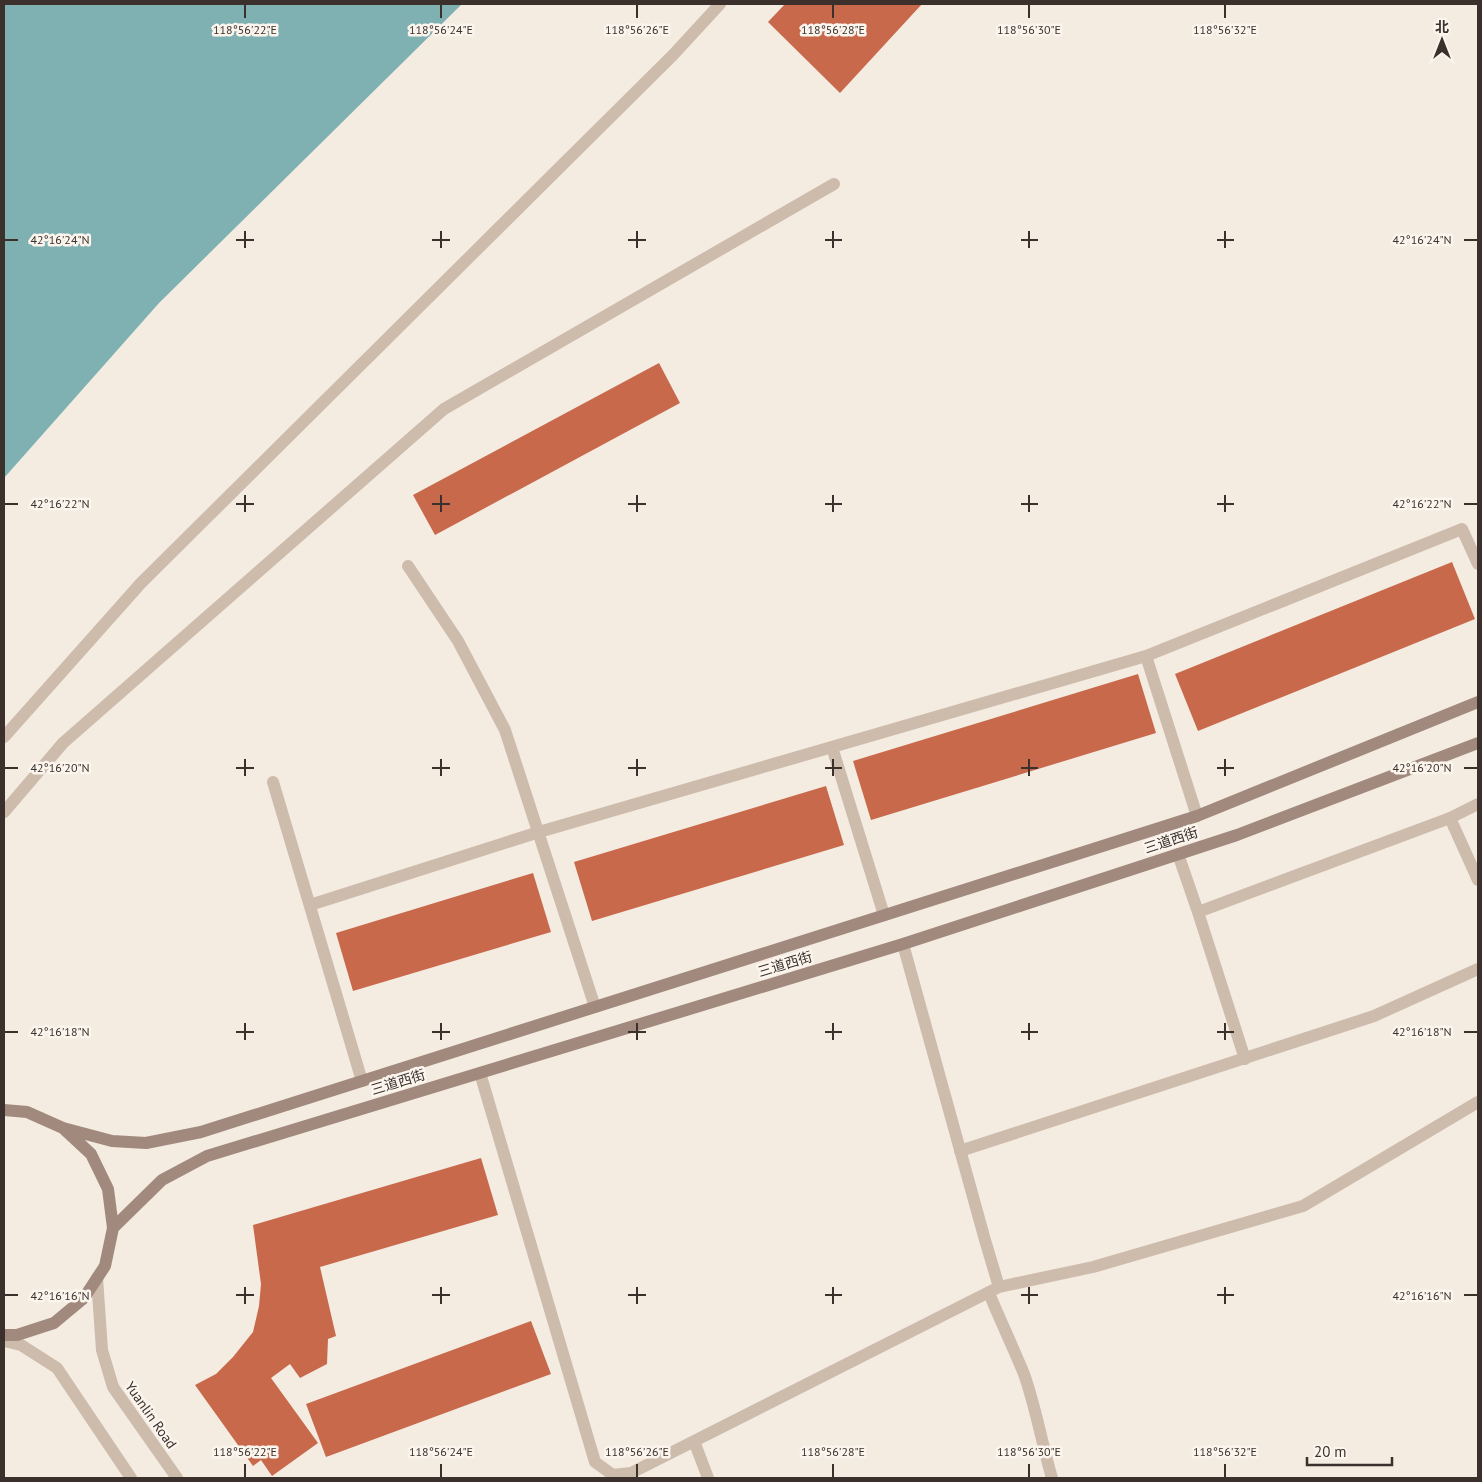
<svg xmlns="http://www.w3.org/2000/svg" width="1482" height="1482" viewBox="0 0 1482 1482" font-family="'PT Sans','Noto Sans SC',sans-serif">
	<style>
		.water { fill: #7fb0b2 }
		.building { fill: #c8694b }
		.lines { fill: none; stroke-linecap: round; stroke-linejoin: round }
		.service { stroke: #cdbbac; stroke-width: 12 }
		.minor { stroke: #cdbbac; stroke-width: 12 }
		.tertiary { stroke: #cdbbac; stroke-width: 12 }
		.secondary { stroke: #a18a7d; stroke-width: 12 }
		.ticks { fill: none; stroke: #3b302b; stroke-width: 2 }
		.labels { text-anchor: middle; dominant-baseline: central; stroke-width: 5; stroke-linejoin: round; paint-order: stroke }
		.street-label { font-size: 14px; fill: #3b302b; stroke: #fbf5ee }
		.ticks-label { font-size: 12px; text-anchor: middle; fill: #3b302b; stroke: #fbf5ee; stroke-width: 5; stroke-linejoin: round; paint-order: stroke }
	</style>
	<rect width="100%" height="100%" fill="#f4ebe1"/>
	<path class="water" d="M 4,4 L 462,4 L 159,303 L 4,478 Z"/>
	<path class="building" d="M 785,4 L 922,4 L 840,93 L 768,22 Z
		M 659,363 L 680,403 L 435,535 L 413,495 Z
		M 1452,562 L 1475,619 L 1198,731 L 1175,674 Z
		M 1138,674 L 1156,733 L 871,820 L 853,761 Z
		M 826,786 L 844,845 L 592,921 L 574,862 Z
		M 533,873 L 551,932 L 353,991 L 336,933 Z
		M 481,1158 L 498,1215 L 320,1267 L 336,1336 L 328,1339 L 327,1364 L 300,1378 L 290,1364 L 271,1378 L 318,1443 L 272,1476 L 261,1460 L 253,1466 L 195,1385 L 216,1374 L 233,1357 L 253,1332 L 259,1306 L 261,1284 L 253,1225 Z
		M 531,1321 L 551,1374 L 326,1457 L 306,1404 Z"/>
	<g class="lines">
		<path class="service" d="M 408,566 L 458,641 L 505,730 L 595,1007
			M 1146,656 L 1197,816
			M 832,747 L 884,915
			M 273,782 L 362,1081
			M 1178,854 L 1198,912 L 1245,1059
			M 310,905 L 539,832 L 1146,656 L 1462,529 L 1478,564
			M 1198,912 L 1450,818 L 1478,804
			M 960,1151 L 1374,1016 L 1478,969"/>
		<path class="minor" d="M 4,737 L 141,583 L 673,55 L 720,4
			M 4,812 L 63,743 L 444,409 L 834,184
			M 1450,818 L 1478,880
			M 903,944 L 985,1240 L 999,1287
			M 480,1073 L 595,1462 L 613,1475 L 631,1473 L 999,1287 L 1093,1267 L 1303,1206 L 1478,1102
			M 989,1293 C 1000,1320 1013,1347 1024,1374 C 1036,1408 1042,1444 1052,1478
			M 694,1441 L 708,1478"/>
		<path class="tertiary" d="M 97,1278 L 102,1350 L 113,1387 L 177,1478
			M 4,1341 L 21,1345 L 57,1368 L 131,1478"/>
		<path class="secondary" d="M 4,1110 L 27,1112 L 63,1128 L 91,1154 L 108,1189 L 113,1228 L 105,1266 L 84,1298 L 54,1323 L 17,1335 L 4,1335
			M 63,1128 L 112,1141 L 146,1143 L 201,1132 L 1197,816 L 1478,702
			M 113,1228 L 162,1180 L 207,1156 L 903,944 L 1237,835 L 1478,743"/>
	</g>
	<path class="ticks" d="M 245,5 L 245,18M 441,5 L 441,18M 637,5 L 637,18M 833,5 L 833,18M 1029,5 L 1029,18M 1225,5 L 1225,18M 245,231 L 245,248M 441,231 L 441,248M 637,231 L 637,248M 833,231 L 833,248M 1029,231 L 1029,248M 1225,231 L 1225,248M 5,240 L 18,240M 236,240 L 254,240M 432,240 L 450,240M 628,240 L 646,240M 825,240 L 842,240M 1021,240 L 1038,240M 1217,240 L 1234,240M 1464,240 L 1477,240M 245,495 L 245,512M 441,495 L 441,512M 637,495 L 637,512M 833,495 L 833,512M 1029,495 L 1029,512M 1225,495 L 1225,512M 5,504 L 18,504M 236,504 L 254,504M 432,504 L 450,504M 628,504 L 646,504M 825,504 L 842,504M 1021,504 L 1038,504M 1217,504 L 1234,504M 1464,504 L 1477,504M 245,759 L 245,776M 441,759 L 441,776M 637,759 L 637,776M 833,759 L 833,776M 1029,759 L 1029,776M 1225,759 L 1225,776M 5,768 L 18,768M 236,768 L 254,768M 432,768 L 450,768M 628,768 L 646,768M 825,768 L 842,768M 1021,768 L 1038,768M 1217,768 L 1234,768M 1464,768 L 1477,768M 245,1023 L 245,1040M 441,1023 L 441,1040M 637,1023 L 637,1040M 833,1023 L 833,1040M 1029,1023 L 1029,1040M 1225,1023 L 1225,1040M 5,1032 L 18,1032M 236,1032 L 254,1032M 432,1032 L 450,1032M 628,1032 L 646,1032M 825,1032 L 842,1032M 1021,1032 L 1038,1032M 1217,1032 L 1234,1032M 1464,1032 L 1477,1032M 245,1287 L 245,1304M 441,1287 L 441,1304M 637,1287 L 637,1304M 833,1287 L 833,1304M 1029,1287 L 1029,1304M 1225,1287 L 1225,1304M 5,1295 L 18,1295M 236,1295 L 254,1295M 432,1295 L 450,1295M 628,1295 L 646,1295M 825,1295 L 842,1295M 1021,1295 L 1038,1295M 1217,1295 L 1234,1295M 1464,1295 L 1477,1295M 245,1464 L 245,1477M 441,1464 L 441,1477M 637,1464 L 637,1477M 833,1464 L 833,1477M 1029,1464 L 1029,1477M 1225,1464 L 1225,1477"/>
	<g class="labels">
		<g class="street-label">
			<text transform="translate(1171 840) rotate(-18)">三道西街</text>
			<text transform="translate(785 964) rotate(-17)">三道西街</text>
			<text transform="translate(398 1082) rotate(-17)">三道西街</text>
			<text transform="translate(151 1415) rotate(55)">Yuanlin Road</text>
		</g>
	</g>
	<g class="ticks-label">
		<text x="245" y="34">118°56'22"E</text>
		<text x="441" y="34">118°56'24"E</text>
		<text x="637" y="34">118°56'26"E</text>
		<text x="833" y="34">118°56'28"E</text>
		<text x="1029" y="34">118°56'30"E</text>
		<text x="1225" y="34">118°56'32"E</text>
		<text x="60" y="244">42°16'24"N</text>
		<text x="1422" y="244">42°16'24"N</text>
		<text x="60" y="508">42°16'22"N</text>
		<text x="1422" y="508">42°16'22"N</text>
		<text x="60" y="772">42°16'20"N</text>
		<text x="1422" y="772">42°16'20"N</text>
		<text x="60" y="1036">42°16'18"N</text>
		<text x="1422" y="1036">42°16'18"N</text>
		<text x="60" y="1300">42°16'16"N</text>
		<text x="1422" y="1300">42°16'16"N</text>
		<text x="245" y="1456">118°56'22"E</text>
		<text x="441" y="1456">118°56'24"E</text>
		<text x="637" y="1456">118°56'26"E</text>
		<text x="833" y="1456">118°56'28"E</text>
		<text x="1029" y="1456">118°56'30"E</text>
		<text x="1225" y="1456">118°56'32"E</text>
	</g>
	<rect width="1482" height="1482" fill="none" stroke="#3b302b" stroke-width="10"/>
	<g transform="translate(1442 40)" stroke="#fbf5ee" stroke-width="4" paint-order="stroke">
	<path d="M0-4L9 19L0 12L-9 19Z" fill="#3b302b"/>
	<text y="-8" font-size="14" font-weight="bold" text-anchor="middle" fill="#3b302b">北</text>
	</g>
	<path d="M1307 1457v8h85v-8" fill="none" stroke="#3b302b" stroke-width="2.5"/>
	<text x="1314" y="1457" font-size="15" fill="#3b302b" stroke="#fbf5ee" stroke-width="4" paint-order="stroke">20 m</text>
</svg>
